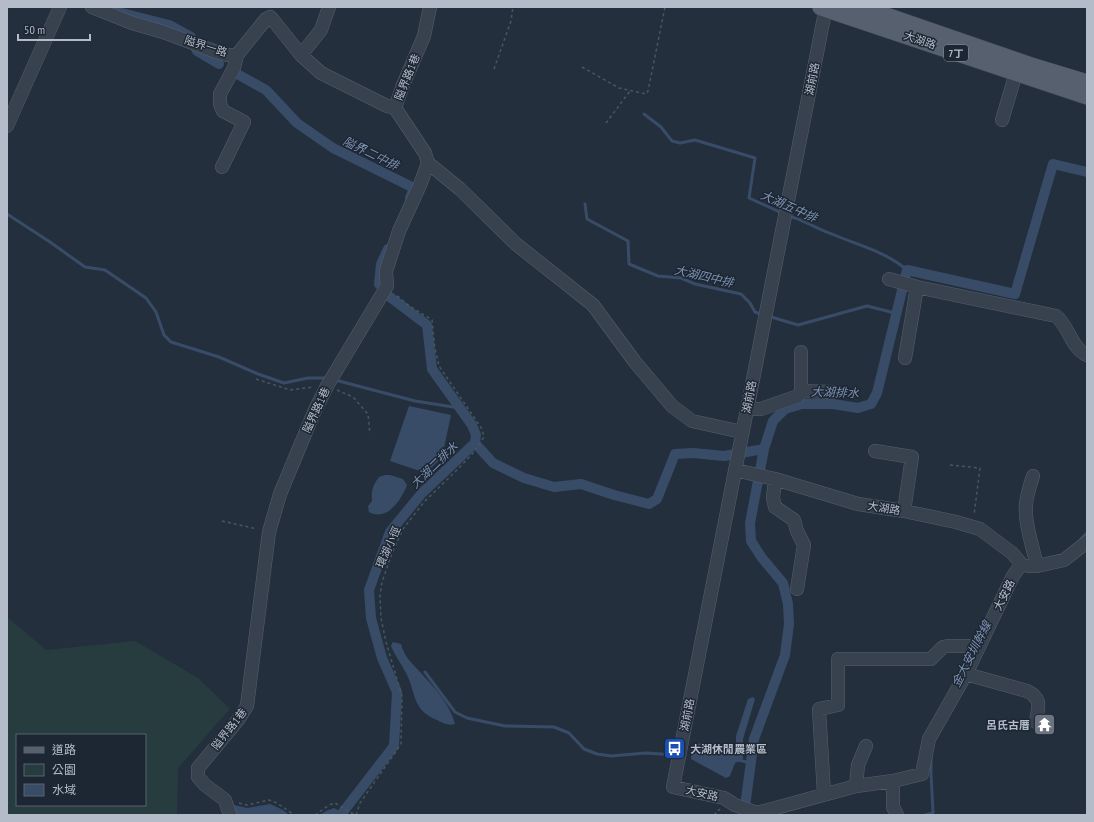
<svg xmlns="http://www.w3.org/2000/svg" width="1094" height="822" viewBox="0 0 1094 822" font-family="'PT Sans Narrow','Noto Sans TC',sans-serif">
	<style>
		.green { fill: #263c3f; fill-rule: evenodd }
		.water { fill: #394c67 }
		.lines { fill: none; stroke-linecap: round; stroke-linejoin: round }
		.stream { stroke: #394c67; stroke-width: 3 }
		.canal { stroke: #394c67; stroke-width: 10 }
		.minor-casing { stroke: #565f6c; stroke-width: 14 }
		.major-casing { stroke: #414a57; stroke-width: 18 }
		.path { stroke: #44595c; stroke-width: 1.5; stroke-dasharray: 3 3; stroke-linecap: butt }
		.minor { stroke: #38414e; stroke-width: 13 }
		.major { stroke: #56606e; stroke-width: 17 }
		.labels { text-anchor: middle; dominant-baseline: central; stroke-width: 3; stroke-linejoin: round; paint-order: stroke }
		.shield { fill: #1d2633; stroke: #878f9c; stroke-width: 1 }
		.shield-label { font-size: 10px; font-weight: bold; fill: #b4bcc9 }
		.street-label { font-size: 11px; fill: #b4bcc9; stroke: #1d2633 }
		.poi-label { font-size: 11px; font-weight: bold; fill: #b4bcc9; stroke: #1d2633; text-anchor: end }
		.water-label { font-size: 12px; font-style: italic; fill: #7c92b1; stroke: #1d2633 }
	</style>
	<rect width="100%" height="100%" fill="#242f3e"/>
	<path class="green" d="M 7,617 L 46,650 L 135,641 L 198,678 L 230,709 L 178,768 L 177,815 L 7,815 ZM 17,735 L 145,735 L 145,805 L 17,805 Z"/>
	<path class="water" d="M 409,406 L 451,415 L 442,457 L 426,473 L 390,461 Z
		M 385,475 L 390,475 L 403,479 L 407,485 C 401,500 387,522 369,512 L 368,506 L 372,501 C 371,491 373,485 379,477 Z
		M 393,642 L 401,644 C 404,657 412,663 420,672 C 434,687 450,704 455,724 C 448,726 443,723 437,720 C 411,709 417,694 406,673 C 401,663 395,656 391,646 Z
		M 753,697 L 755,699 L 743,739 L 743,759 L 735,763 L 730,776 L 726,778 L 691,759 L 692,747 L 700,743 L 707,746 L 711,750 L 728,754 L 736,744 L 736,736 L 748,699 Z
		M 270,804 L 283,810 L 289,815 L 234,815 L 230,809 L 234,805 L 247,808 Z
		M 334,808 L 347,815 L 320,815 L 326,811 Z"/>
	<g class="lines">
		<path class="stream" d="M 644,114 L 661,127 L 672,141 L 680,143 L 695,140 L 755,158 L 749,198 L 782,213
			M 585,204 L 587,219 L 628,241 L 629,264 L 658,276 L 681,278 L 695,284 L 741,294 L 750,303 L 755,312 L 763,315
			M 7,214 L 50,242 L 85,267 L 105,270 L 146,298 L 156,312 L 164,335 L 171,342 L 219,357 L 258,374 L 284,383 L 308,378 L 328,378
			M 789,216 C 804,220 817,229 832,234 C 857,245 885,251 907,270
			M 768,316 L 798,325 L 867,306 L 895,313
			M 335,380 L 415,401 L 460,408
			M 1081,539 L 1087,533
			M 425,672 L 455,712 L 467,718 L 505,726 L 554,727 L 569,733 L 584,749 L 597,754 L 611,756 L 646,753 L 676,755
			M 738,760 L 751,763
			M 925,815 L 933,813 L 931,773 L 931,758"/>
		<path class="canal" d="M 114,11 L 169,25 L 191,37 L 197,51 L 219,64
			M 239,75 L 266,90 L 297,123 L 333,148 L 414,188 L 410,198
			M 379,284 L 381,264 L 388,249
			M 386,294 L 427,325 L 432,369 L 472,425 L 476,435 L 475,443
			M 475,443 L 493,463 L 524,478 L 554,487 L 581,484 L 614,495 L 649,504 L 657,499 L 675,454 L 693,453 L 724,456 L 764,449
			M 343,812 L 394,746 L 397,692 L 382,658 L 371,618 L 369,590 L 390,532 L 422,493 L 475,443
			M 744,814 L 754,739 L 785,655 L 789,624 L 788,604 L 783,583 L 762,558 L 751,541 L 750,523 L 764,449 L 773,421 L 785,409 L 802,404 L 833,404 L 858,408 L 871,404 L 877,393 L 907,270 L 1015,294 L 1053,164 L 1087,172"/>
		<defs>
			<path id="minor" d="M 92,7 L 132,23 L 163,32 L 214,51 L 227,55 L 237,55 L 266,19 L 270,17 L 273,20 L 301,55 L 321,73 L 387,106 L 395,108
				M 826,7 L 673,787 L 724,798 L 735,805 L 757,813 L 856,786 L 893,781 L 922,774 L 929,739 L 966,674 L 1013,576 L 1020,566
				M 301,55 L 321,30 L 329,7
				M 1002,120 L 1016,73
				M 7,126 L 60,7
				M 428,163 L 460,189 L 516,244 L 593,305 L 635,362 L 672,406 L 692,421 L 742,432
				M 222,167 L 244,122 L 223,111 L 220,104 L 220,94 L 234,68 L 237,55
				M 889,279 L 917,287 L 1056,316 C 1069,326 1071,348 1087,355
				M 905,358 L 917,287
				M 801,391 L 833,392
				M 747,409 L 761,409 L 798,396 L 801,391 L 801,352
				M 875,451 L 912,457 L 904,511
				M 735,470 L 775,479 L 858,504 L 904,511 L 956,522 L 980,529 L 1012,553 L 1019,561 L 1020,566
				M 1033,476 C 1030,485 1027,494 1026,504 C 1024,522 1033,547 1037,566
				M 775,479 L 773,498 L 775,507 L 794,520 L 797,531 L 804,545 L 797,589
				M 1028,566 L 1037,566 L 1064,560 L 1087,542
				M 966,674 L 1027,691 C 1043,699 1038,707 1036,722
				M 893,781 L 893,807 L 897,815
				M 856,786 L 858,765 L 866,746
				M 824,794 L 819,709 L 838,705 L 838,659 L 931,659 L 943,647 L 948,646 L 979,646
				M 230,815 L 225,800 L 205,785 L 198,777 L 198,768 L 238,720 L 247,706 L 269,532 L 280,494 L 315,410 L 327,386 L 387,286 L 386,271 L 399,231 L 420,185 L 428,163 L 425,153 L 395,108 L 403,85 L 424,36 L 430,7"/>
			<path id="major" d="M 821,7 L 1087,96
				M 860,7 L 1031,66 L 1087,83"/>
		</defs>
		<use href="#minor" class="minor-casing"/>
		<use href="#major" class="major-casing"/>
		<path class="path" d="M 582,67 L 619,88 L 646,94 L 648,91 L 665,7
			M 494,69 L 511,21 L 513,7
			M 606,123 L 630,91
			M 256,379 L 290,390 L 314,387
			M 337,390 L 353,397 L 368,414 L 370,434
			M 950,465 L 980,468 L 974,515
			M 222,521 L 257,529
			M 239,803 L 247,805 L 269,800 L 277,803 L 294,815
			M 315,815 L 329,805 L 335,803 L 355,815
			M 356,815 L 360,803 L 401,744 L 402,696 L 386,642 L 381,618 L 380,596 L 382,582 L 392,553 L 403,529 L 424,502 L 458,469 L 473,453 L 484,437 L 482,429 L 439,366 L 435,349 L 432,320 L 408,305 L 395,294
			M 714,815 L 720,809"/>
		<use href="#minor" class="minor"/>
		<use href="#major" class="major"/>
	</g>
	<defs>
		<symbol id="temple-square" viewBox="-11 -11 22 22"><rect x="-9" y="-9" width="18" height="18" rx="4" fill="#6b7280" stroke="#1d2633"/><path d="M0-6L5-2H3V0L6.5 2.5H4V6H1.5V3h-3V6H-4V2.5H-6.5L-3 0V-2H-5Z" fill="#fff"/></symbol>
		<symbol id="bus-square" viewBox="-11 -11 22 22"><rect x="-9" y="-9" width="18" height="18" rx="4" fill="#1a4fb4" stroke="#1d2633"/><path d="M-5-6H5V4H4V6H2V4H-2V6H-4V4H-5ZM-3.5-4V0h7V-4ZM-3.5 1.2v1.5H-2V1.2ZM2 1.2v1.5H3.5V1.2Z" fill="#fff"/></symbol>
	</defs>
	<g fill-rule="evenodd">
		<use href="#temple-square" x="1032" y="712" width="25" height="25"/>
		<use href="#bus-square" x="662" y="736" width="25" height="25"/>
	</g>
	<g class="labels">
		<rect class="shield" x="944" y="45" width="24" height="16" rx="3"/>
		<g class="shield-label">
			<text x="956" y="53">7丁</text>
		</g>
		<g class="street-label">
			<text transform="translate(920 40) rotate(19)">大湖路</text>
			<text transform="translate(206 46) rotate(18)">隘界一路</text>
			<text transform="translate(407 77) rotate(-68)">隘界路1巷</text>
			<text transform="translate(812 79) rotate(-79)">湖前路</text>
			<text transform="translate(749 397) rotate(-79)">湖前路</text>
			<text transform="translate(316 410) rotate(-65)">隘界路1巷</text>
			<text transform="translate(884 508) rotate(9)">大湖路</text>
			<text transform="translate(388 547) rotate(-66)">環湖小徑</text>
			<text transform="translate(1004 595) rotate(-64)">大安路</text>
			<text transform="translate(687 715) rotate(-79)">湖前路</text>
			<text transform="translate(229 729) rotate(-52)">隘界路1巷</text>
			<text transform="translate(702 793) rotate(13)">大安路</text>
		</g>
		<g class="poi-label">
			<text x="1030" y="725">呂氏古厝</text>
			<text x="690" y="749" text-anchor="start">大湖休閒農業區</text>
		</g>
		<g class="water-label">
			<text transform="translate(371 153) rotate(26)">隘界二中排</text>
			<text transform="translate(789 206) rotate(24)">大湖五中排</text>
			<text transform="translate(704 276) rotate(13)">大湖四中排</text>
			<text transform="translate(835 392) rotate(2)">大湖排水</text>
			<text transform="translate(434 465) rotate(-44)">大湖二排水</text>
			<text transform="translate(971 654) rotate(-63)">金大安圳幹線</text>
		</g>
	</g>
	<rect width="1094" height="822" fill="none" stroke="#b4bcc9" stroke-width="16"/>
	<rect x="16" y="734" width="130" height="72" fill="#1d2633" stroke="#59626f"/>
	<rect x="24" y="747" width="20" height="6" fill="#56606e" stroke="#59626f"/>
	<text x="52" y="754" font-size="12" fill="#b4bcc9">道路</text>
	<rect x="24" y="764" width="20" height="12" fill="#263c3f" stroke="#59626f"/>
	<text x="52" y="774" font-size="12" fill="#b4bcc9">公園</text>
	<rect x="24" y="784" width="20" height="12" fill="#394c67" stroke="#59626f"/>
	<text x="52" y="794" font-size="12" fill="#b4bcc9">水域</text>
	<path d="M18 34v6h72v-6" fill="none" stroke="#b4bcc9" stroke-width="2"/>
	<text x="24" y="34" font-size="12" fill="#b4bcc9" stroke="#1d2633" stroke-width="3" paint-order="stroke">50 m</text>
</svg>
